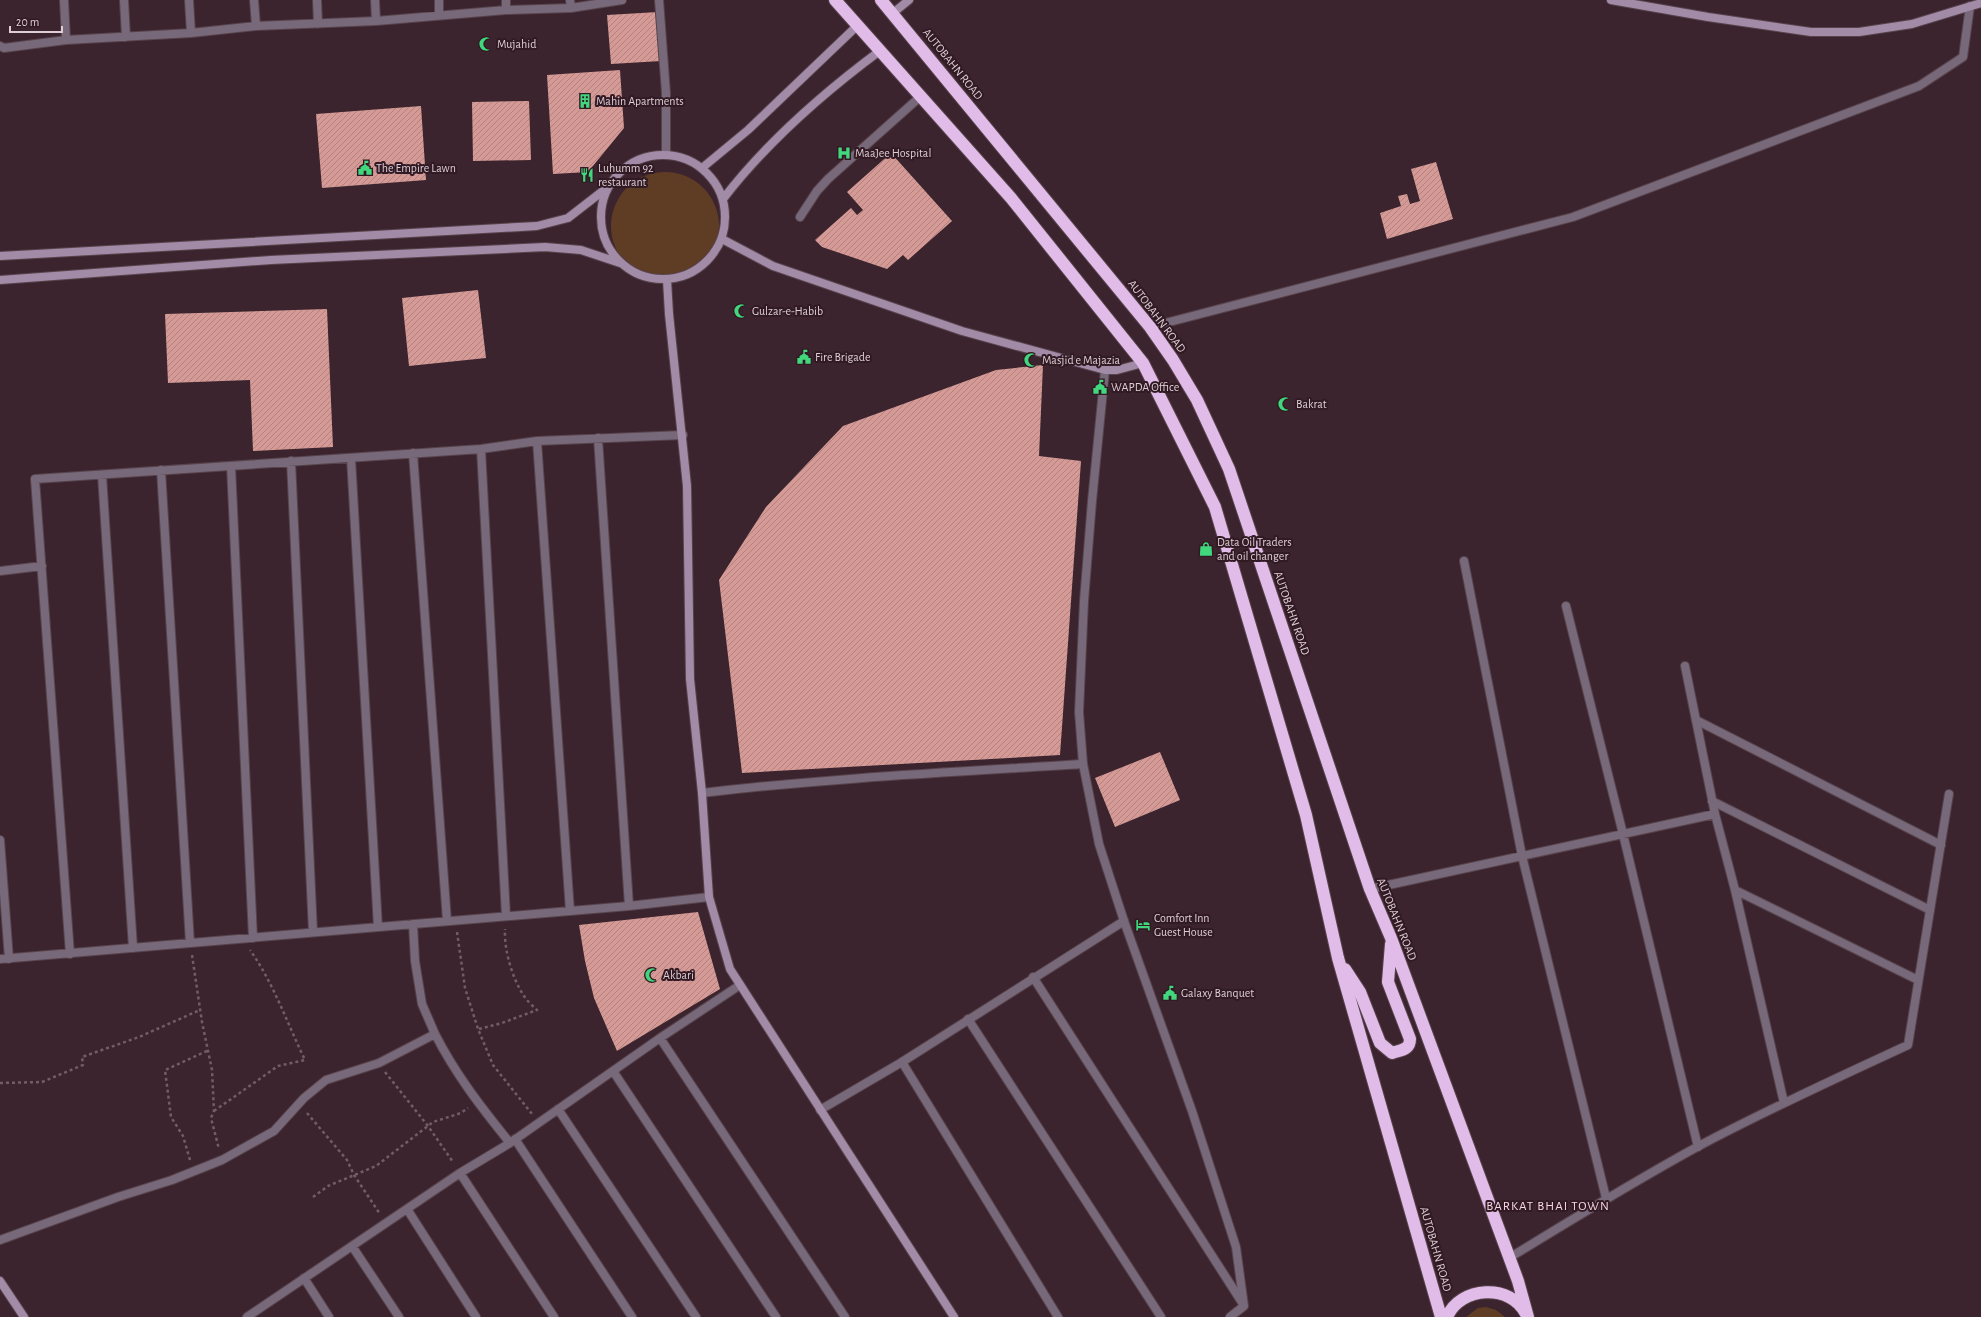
<svg xmlns="http://www.w3.org/2000/svg" width="1981" height="1317" viewBox="0 0 1981 1317" font-family="'Alegreya Sans',sans-serif">
	<style>
		.green { fill: #5e3d24 }
		.building { fill: url(#building-hatch) }
		.lines { fill: none; stroke-linecap: round; stroke-linejoin: round }
		.lane-casing { stroke: #58434c; stroke-width: 10 }
		.street-casing { stroke: #58434c; stroke-width: 10 }
		.secondary-casing { stroke: #58434c; stroke-width: 10 }
		.highway-casing { stroke: #58434c; stroke-width: 14 }
		.path { stroke: #725d66; stroke-width: 2.5; stroke-dasharray: 3 3; stroke-linecap: butt }
		.lane { stroke: #77697a; stroke-width: 8 }
		.street { stroke: #77697a; stroke-width: 8 }
		.secondary { stroke: #a28ba7; stroke-width: 8 }
		.highway { stroke: #e1bce8; stroke-width: 12 }
		.labels { text-anchor: middle; dominant-baseline: central; stroke-width: 4; stroke-linejoin: round; paint-order: stroke }
		.poi-label { font-size: 12px; fill: #deced4; stroke: #311a24; text-anchor: start }
		.street-label { font-size: 12px; fill: #deced4; stroke: #311a24 }
		.neighbourhood-label { font-size: 13px; letter-spacing: 1px; fill: #f6d6e2; stroke: #311a24 }
	</style>
	<defs>
		<pattern id="building-hatch" width="6" height="6" patternUnits="userSpaceOnUse"><rect width="6" height="6" fill="#d59a95"/><path d="M-1 1l2-2M0 6l6-6M5 7l2-2" fill="none" stroke="#b08380"/></pattern>
	</defs>
	<rect width="100%" height="100%" fill="#3b242e"/>
	<path class="green" d="M611 226a54 54 0 1 1 108 0a54 54 0 1 1-108 0Z
		M 1486,1307 L 1496,1310 L 1505,1317 L 1466,1317 L 1478,1308 Z"/>
	<path class="building" d="M 658,12 L 661,61 L 611,64 L 607,15 Z
		M 620,70 L 624,128 L 588,172 L 553,174 L 547,75 Z
		M 529,101 L 531,160 L 473,161 L 472,102 Z
		M 421,106 L 426,180 L 322,188 L 316,114 Z
		M 891,153 L 952,221 L 908,260 L 903,255 L 887,269 L 822,247 L 815,240 L 851,208 L 857,215 L 863,210 L 847,192 Z
		M 1436,162 L 1453,219 L 1387,239 L 1380,213 L 1401,206 L 1398,196 L 1407,194 L 1410,204 L 1420,201 L 1411,169 Z
		M 478,290 L 486,358 L 409,366 L 402,298 Z
		M 327,309 L 333,447 L 253,451 L 250,380 L 168,383 L 165,314 Z
		M 1043,365 L 1039,456 L 1081,461 L 1060,755 L 742,773 L 719,580 L 766,507 L 843,426 L 996,370 Z
		M 1160,752 L 1180,800 L 1115,827 L 1095,778 Z
		M 698,912 L 720,989 L 617,1051 L 594,998 L 585,961 L 579,925 Z"/>
	<g class="lines">
		<defs>
			<path id="lane" d="M 800,217 L 817,191 L 828,179 L 921,96
				M 1696,720 L 1941,845
				M 702,793 C 828,778 956,772 1083,764
				M 1712,801 L 1930,910
				M 820,1110 L 902,1062 L 1124,921"/>
			<path id="street" d="M 64,0 L 66,40
				M 124,0 L 126,37
				M 189,0 L 191,33
				M 254,0 L 256,26
				M 317,0 L 318,24
				M 375,0 L 376,21
				M 439,0 L 439,15
				M 506,0 L 506,10
				M 570,0 L 571,8
				M 659,0 L 666,93 L 666,154
				M 0,46 L 4,48 L 66,40 L 191,33 L 256,26 L 376,21 L 506,10 L 571,8 L 622,0
				M 1150,327 L 1573,217 L 1919,86 L 1963,57 L 1970,6
				M 1105,370 L 1092,501 L 1084,601 L 1079,712 L 1083,764 L 1099,844 L 1124,921 L 1192,1111 L 1236,1247 L 1244,1306 L 1230,1317
				M 598,438 L 629,906
				M 537,441 L 570,911
				M 481,449 L 506,916
				M 413,453 L 447,921
				M 351,458 L 378,927
				M 291,461 L 313,932
				M 231,466 L 253,938
				M 161,470 L 190,943
				M 102,475 L 133,948
				M 1464,561 L 1522,856 L 1606,1198
				M 0,571 L 42,566
				M 1566,606 L 1623,834 L 1698,1147
				M 1685,666 L 1715,814
				M 0,840 L 9,959
				M 1370,889 L 1715,814 L 1735,890 L 1918,980
				M 1735,890 L 1784,1103
				M 70,954 L 35,479 L 481,449 L 537,441 L 683,435
				M 0,959 L 629,906 L 709,897
				M 1033,977 L 1243,1304
				M 968,1019 L 1161,1317
				M 435,1034 C 456,1075 481,1107 510,1143
				M 660,1038 L 845,1317
				M 902,1062 L 1058,1317
				M 613,1071 L 776,1317
				M 558,1109 L 696,1317
				M 515,1139 L 632,1317
				M 460,1173 L 554,1317
				M 407,1209 L 476,1317
				M 0,1240 L 118,1197 L 172,1180 L 222,1160 L 274,1131 L 304,1098 L 326,1080 L 379,1063 L 435,1034 L 422,1004 L 415,961 L 413,924
				M 352,1246 L 399,1317
				M 1509,1258 C 1571,1220 1633,1182 1697,1147 C 1766,1110 1837,1078 1908,1045 L 1949,794
				M 304,1278 L 329,1317
				M 247,1317 L 460,1173 L 510,1143 L 660,1038 L 740,985"/>
			<path id="secondary" d="M 1611,0 L 1708,17 L 1811,32 L 1859,32 L 1912,24 L 1981,3
				M 893,13 L 909,0
				M601 217a62 62 0 1 1 124 0a62 62 0 1 1-124 0Z
				M 702,168 L 748,130 L 858,25
				M 723,199 C 767,142 823,93 881,50
				M 722,239 L 773,266 L 962,331 L 1105,370 L 1117,370 L 1143,363
				M 0,256 L 537,226 L 568,218 L 608,187
				M 0,280 L 271,260 L 545,247 L 581,250 L 620,263
				M 667,280 L 669,314 L 687,486 L 690,679 L 702,793 L 709,897 L 730,969 L 954,1317
				M 0,1281 L 24,1317"/>
			<path id="highway" d="M 835,0 L 1011,198 L 1143,363 L 1215,507 L 1306,815 L 1338,958 L 1441,1317
				M 881,0 L 1150,327 L 1173,360 L 1197,400 L 1229,469 L 1370,889 L 1391,938 L 1518,1281 L 1528,1317
				M 1345,969 L 1360,992 L 1380,1043 L 1392,1053 C 1401,1050 1410,1050 1410,1039 L 1388,982 L 1391,944
				M 1447,1317 C 1460,1286 1511,1283 1526,1314"/>
		</defs>
		<use href="#lane" class="lane-casing"/>
		<use href="#street" class="street-casing"/>
		<use href="#secondary" class="secondary-casing"/>
		<use href="#highway" class="highway-casing"/>
		<path class="path" d="M 457,932 L 465,988 L 478,1029 L 493,1065 L 532,1114
			M 192,955 L 202,1022 L 212,1070 L 214,1111 L 211,1118 L 219,1149
			M 479,1029 L 502,1023 L 537,1010 C 533,1006 527,1001 524,996 C 512,978 504,950 505,929
			M 385,1072 L 428,1126 L 453,1162
			M 0,1083 L 42,1082 L 83,1065 L 82,1057 L 139,1037 L 200,1010
			M 214,1111 L 278,1066 L 305,1060 C 287,1023 274,984 250,950
			M 307,1113 L 347,1160 L 354,1175 L 380,1214
			M 190,1160 L 183,1136 L 171,1117 L 165,1070 L 207,1051
			M 313,1197 L 328,1186 L 376,1166 L 433,1122 L 461,1113 L 468,1108"/>
		<use href="#lane" class="lane"/>
		<use href="#street" class="street"/>
		<use href="#secondary" class="secondary"/>
		<use href="#highway" class="highway"/>
	</g>
	<defs>
		<symbol id="mosque-bare" viewBox="-9 -9 18 18"><path d="M3.5-4.9A6 6 0 1 0 3.5 4.9A5 5 0 1 1 3.5-4.9Z" fill="#41d77c" stroke="#311a24" stroke-width="2.5" paint-order="stroke"/></symbol>
		<symbol id="building-bare" viewBox="-9 -9 18 18"><path d="M-4-6H4V6H1V3H-1V6H-4ZM-2.5-4.3h1.7v1.8h-1.7ZM.8-4.3h1.7v1.8H.8ZM-2.5-1h1.7V.8h-1.7ZM.8-1h1.7V.8H.8Z" fill="#41d77c" stroke="#311a24" stroke-width="2.5" paint-order="stroke"/></symbol>
		<symbol id="hospital-bare" viewBox="-9 -9 18 18"><path d="M-5-5h3v3.5h4V-5h3V5h-3V1.5h-4V5h-3Z" fill="#41d77c" stroke="#311a24" stroke-width="2.5" paint-order="stroke"/></symbol>
		<symbol id="civic-bare" viewBox="-9 -9 18 18"><path d="M-.6-6.5H3V-4.5H.6V-3L4-1V1h2V6H-6V1h2V-1L-.6-3ZM-1.2 2.5V6h2.4V2.5Z" fill="#41d77c" stroke="#311a24" stroke-width="2.5" paint-order="stroke"/></symbol>
		<symbol id="restaurant-bare" viewBox="-9 -9 18 18"><path d="M-5-6h1v4h1v-4h1v4h1v-4h1v5L-1.5 .5V6h-2V.5L-5-1ZM5-6V6H3V1.5H1.5Q1.5-4 5-6Z" fill="#41d77c" stroke="#311a24" stroke-width="2.5" paint-order="stroke"/></symbol>
		<symbol id="shop-bare" viewBox="-9 -9 18 18"><path d="M-5-2.5h2.3a2.7 3.5 0 0 1 5.4 0H5L5.5 6h-11ZM-1.5-2.5h3a1.5 2.3 0 0 0-3 0Z" fill="#41d77c" stroke="#311a24" stroke-width="2.5" paint-order="stroke"/></symbol>
		<symbol id="hotel-bare" viewBox="-9 -9 18 18"><path d="M-6-4.5h1.5V1H6V5H4.5V3h-9V5H-6ZM-4 0a1.8 1.8 0 1 1 3.6 0ZM.5 0V-2.5h3Q6-2.5 6 0Z" fill="#41d77c" stroke="#311a24" stroke-width="2.5" paint-order="stroke"/></symbol>
	</defs>
	<g fill-rule="evenodd">
		<use href="#mosque-bare" x="476" y="34" width="20" height="20"/>
		<use href="#building-bare" x="575" y="91" width="20" height="20"/>
		<use href="#hospital-bare" x="834" y="143" width="20" height="20"/>
		<use href="#civic-bare" x="355" y="158" width="20" height="20"/>
		<use href="#restaurant-bare" x="577" y="165" width="20" height="20"/>
		<use href="#mosque-bare" x="731" y="301" width="20" height="20"/>
		<use href="#civic-bare" x="794" y="347" width="20" height="20"/>
		<use href="#mosque-bare" x="1021" y="350" width="20" height="20"/>
		<use href="#civic-bare" x="1090" y="377" width="20" height="20"/>
		<use href="#mosque-bare" x="1275" y="394" width="20" height="20"/>
		<use href="#shop-bare" x="1196" y="539" width="20" height="20"/>
		<use href="#hotel-bare" x="1133" y="915" width="20" height="20"/>
		<use href="#mosque-bare" x="642" y="965" width="20" height="20"/>
		<use href="#civic-bare" x="1160" y="983" width="20" height="20"/>
	</g>
	<g class="labels">
		<g class="poi-label">
			<text x="497" y="44">Mujahid</text>
			<text x="596" y="101">Mahin Apartments</text>
			<text x="855" y="153">MaaJee Hospital</text>
			<text x="376" y="168">The Empire Lawn</text>
			<text x="598" y="168">Luhumm 92<tspan x="598" dy="14">restaurant</tspan></text>
			<text x="752" y="311">Gulzar-e-Habib</text>
			<text x="815" y="357">Fire Brigade</text>
			<text x="1042" y="360">Masjid e Majazia</text>
			<text x="1111" y="387">WAPDA Office</text>
			<text x="1296" y="404">Bakrat</text>
			<text x="1217" y="542">Data Oil Traders<tspan x="1217" dy="14">and oil changer</tspan></text>
			<text x="1154" y="918">Comfort Inn<tspan x="1154" dy="14">Guest House</tspan></text>
			<text x="663" y="975">Akbari</text>
			<text x="1181" y="993">Galaxy Banquet</text>
		</g>
		<g class="street-label">
			<text transform="translate(953 64) rotate(51)">AUTOBAHN ROAD</text>
			<text transform="translate(1157 316) rotate(53)">AUTOBAHN ROAD</text>
			<text transform="translate(1292 613) rotate(71)">AUTOBAHN ROAD</text>
			<text transform="translate(1397 919) rotate(68)">AUTOBAHN ROAD</text>
			<text transform="translate(1436 1249) rotate(74)">AUTOBAHN ROAD</text>
		</g>
		<g class="neighbourhood-label">
			<text x="1548" y="1206">BARKAT BHAI TOWN</text>
		</g>
	</g>
	<path d="M10 26v6h52v-6" fill="none" stroke="#deced4" stroke-width="2"/>
	<text x="16" y="26" font-size="12" fill="#deced4" stroke="#311a24" stroke-width="3" paint-order="stroke">20 m</text>
</svg>
